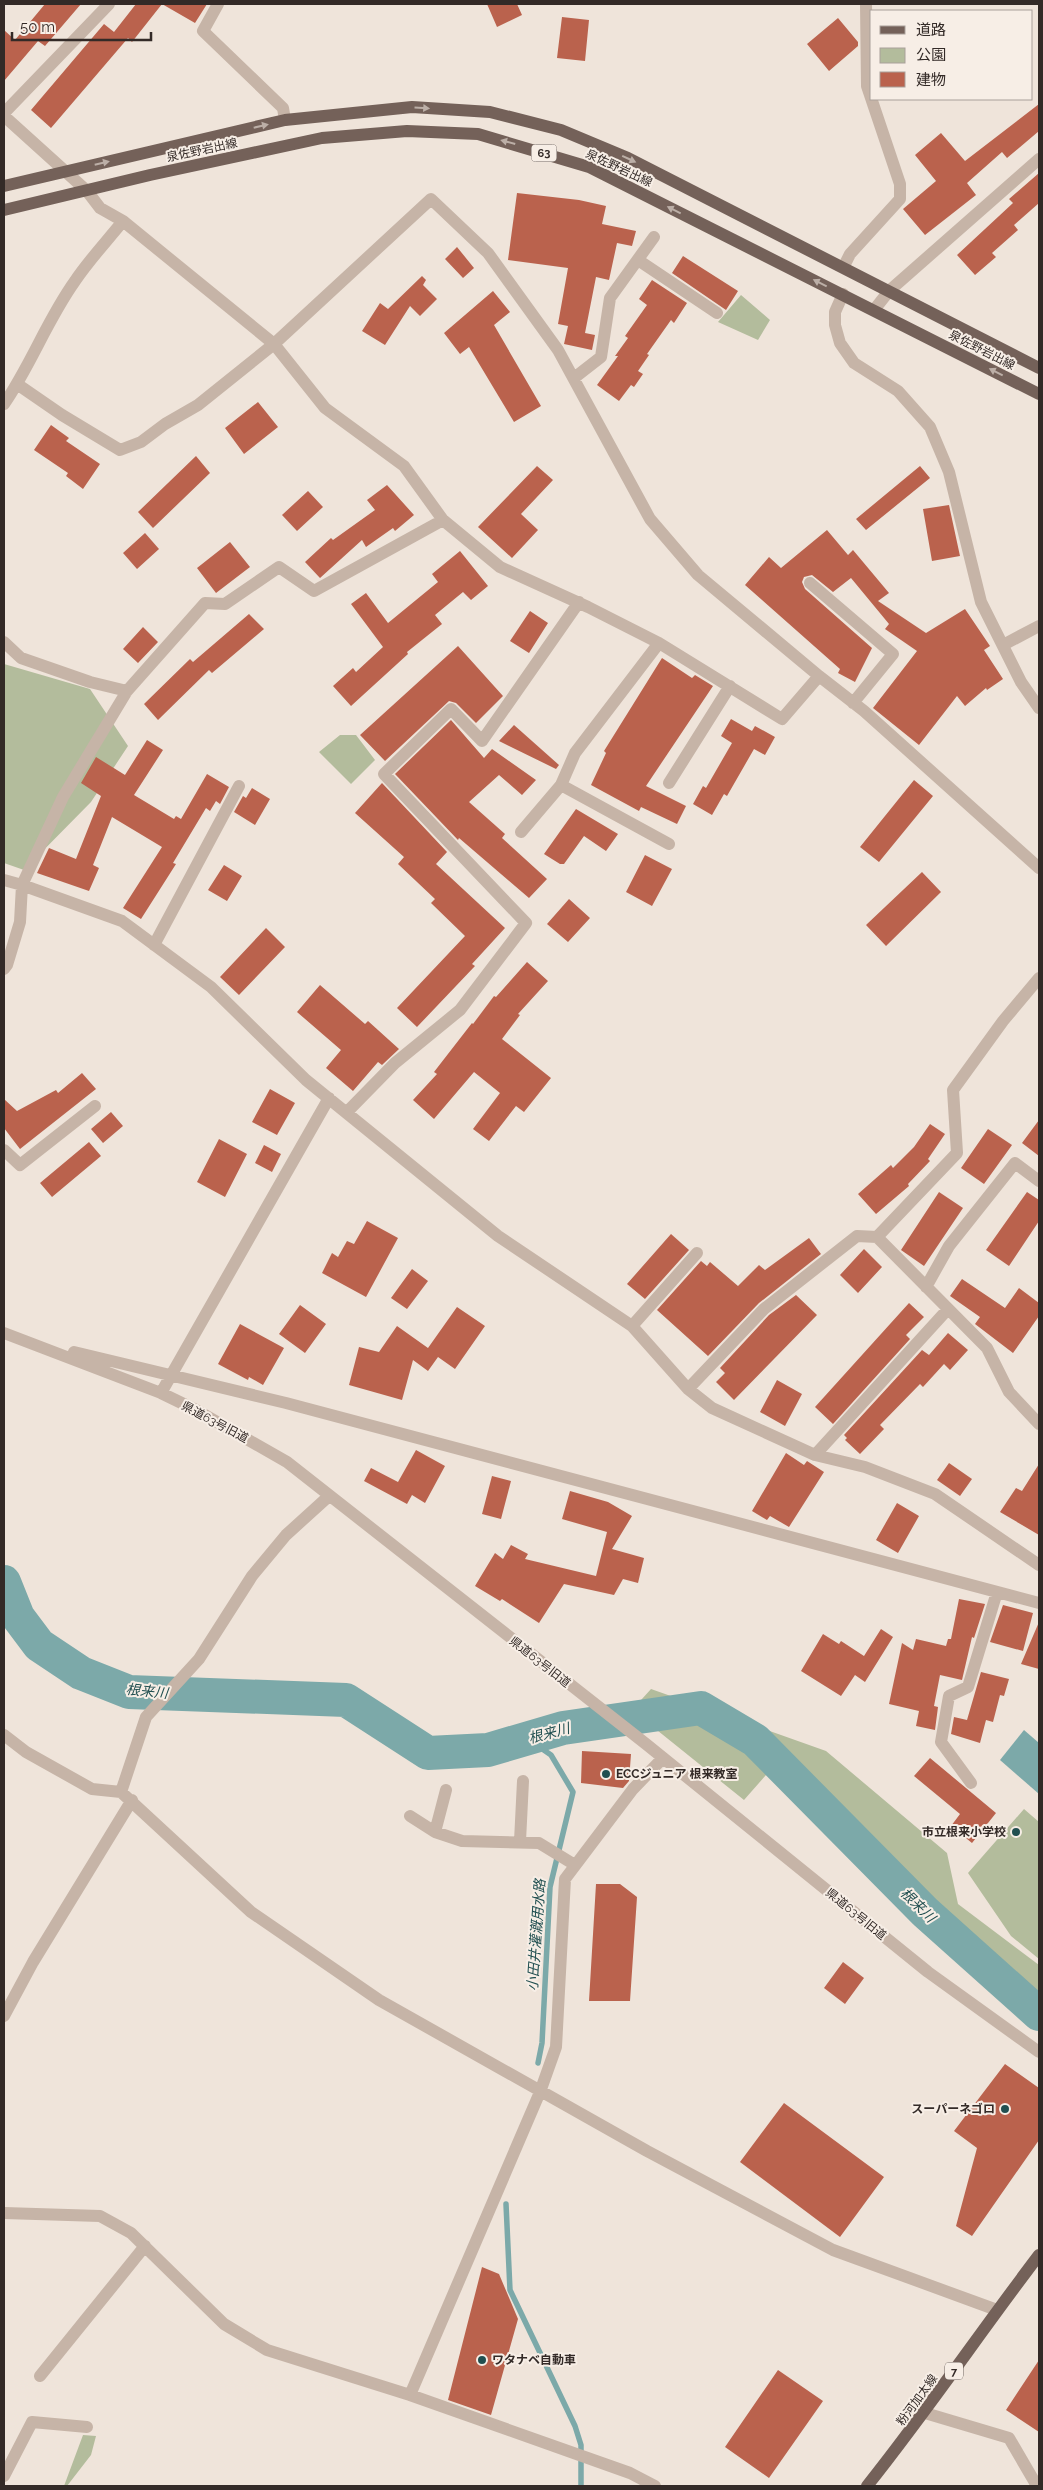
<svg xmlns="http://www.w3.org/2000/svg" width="1043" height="2490" viewBox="0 0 1043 2490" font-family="Raleway,'Noto Sans JP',sans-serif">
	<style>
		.green { fill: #b3bc9c }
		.water { fill: #7ca9a9 }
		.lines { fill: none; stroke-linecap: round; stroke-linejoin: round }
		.stream { stroke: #7ca9a9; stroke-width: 5.5 }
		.river { stroke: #7ca9a9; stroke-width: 34 }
		.building { fill: #ba624d }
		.minor { stroke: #c6b4a7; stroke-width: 12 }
		.major { stroke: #746159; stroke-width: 12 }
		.oneway { fill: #bcafa7 }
		.poi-dot { fill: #214f50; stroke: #f7eee6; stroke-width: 2 }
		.labels { text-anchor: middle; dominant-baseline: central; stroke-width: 4; stroke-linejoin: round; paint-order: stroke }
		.shield { fill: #f7eee6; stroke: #6e6560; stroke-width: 1 }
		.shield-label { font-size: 11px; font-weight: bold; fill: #332a27 }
		.street-label { font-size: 12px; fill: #332a27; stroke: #f7eee6 }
		.poi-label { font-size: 12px; font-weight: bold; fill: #332a27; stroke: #f7eee6; text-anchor: start }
		.water-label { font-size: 14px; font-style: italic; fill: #214f50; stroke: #f7eee6 }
	</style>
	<rect width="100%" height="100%" fill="#efe4da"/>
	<path class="green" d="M 741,295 L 770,320 L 758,340 L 718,322 Z
		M 4,664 L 90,689 L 128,746 L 91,802 L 24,870 L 4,863 Z
		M 340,735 L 356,735 L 375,760 L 351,784 L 319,752 Z
		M 651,1689 L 826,1751 L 947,1853 L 958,1904 L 1039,1965 L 1039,2004 L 925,1899 L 850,1816 L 803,1772 L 766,1775 L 744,1800 L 632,1710 Z
		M 1024,1809 L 1039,1822 L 1039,1959 L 1011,1936 L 968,1873 Z
		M 83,2435 L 96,2436 L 91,2455 L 67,2486 L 64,2486 Z"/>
	<path class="water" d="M 1024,1730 L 1039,1743 L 1039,1794 L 1000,1760 Z"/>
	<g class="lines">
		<path class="stream" d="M 528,1739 L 551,1755 L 573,1792 L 550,1887 L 542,2043 L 538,2063
			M 506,2204 L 510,2290 L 575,2426 L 581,2445 L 581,2486"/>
		<path class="river" d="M 4,1582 L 18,1617 L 39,1645 L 81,1673 L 129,1692 L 346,1700 L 428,1753 L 488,1750 L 563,1728 L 701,1708 L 755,1740 L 925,1912 L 1039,2014"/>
	</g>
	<path class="building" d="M 45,4 L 81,4 L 45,46 L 38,41 L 4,81 L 4,30 L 15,40 Z
		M 136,4 L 207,4 L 195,23 L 162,4 L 132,42 L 128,38 L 51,128 L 31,110 L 104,24 L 114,32 Z
		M 487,4 L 517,4 L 522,15 L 497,27 Z
		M 562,17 L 589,20 L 585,61 L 557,58 Z
		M 838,18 L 858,42 L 858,46 L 829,71 L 807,44 Z
		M 1039,104 L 1039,131 L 1007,158 L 1002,152 L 967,183 L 976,195 L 925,235 L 903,209 L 936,181 L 915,155 L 941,133 L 965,161 Z
		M 1039,173 L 1039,203 L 1014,225 L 1018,230 L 992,253 L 996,257 L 975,275 L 957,255 L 1013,203 L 1009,199 Z
		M 517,193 L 579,200 L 606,206 L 602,224 L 636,231 L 632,246 L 617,243 L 609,280 L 596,277 L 585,333 L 595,335 L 592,350 L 564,344 L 568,326 L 558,324 L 568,268 L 508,260 Z
		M 457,247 L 474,268 L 463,278 L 445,259 Z
		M 683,256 L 738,291 L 726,310 L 672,273 Z
		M 422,276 L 426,280 L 423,285 L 437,299 L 420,316 L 410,306 L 385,345 L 362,331 L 380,303 L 388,309 Z
		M 652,280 L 687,303 L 674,323 L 671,320 L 647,354 L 649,355 L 638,371 L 643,374 L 634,387 L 631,385 L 619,401 L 597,385 L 618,356 L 615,356 L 628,338 L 625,336 L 647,305 L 639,299 Z
		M 493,291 L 510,312 L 494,325 L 541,406 L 514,422 L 469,347 L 460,354 L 444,333 Z
		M 258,402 L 278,427 L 244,454 L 225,428 Z
		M 51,425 L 69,438 L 66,441 L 100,464 L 83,489 L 66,476 L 68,473 L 34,450 Z
		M 196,456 L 210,473 L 153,528 L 138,512 Z
		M 537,466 L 553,480 L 521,514 L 538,530 L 512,558 L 478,527 Z
		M 920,466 L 930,478 L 866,530 L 856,519 Z
		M 387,485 L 414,515 L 395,531 L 393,528 L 366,547 L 362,540 L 320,578 L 305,562 L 331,538 L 333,540 L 375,510 L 367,500 Z
		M 308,491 L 323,507 L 297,531 L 282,515 Z
		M 949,505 L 960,556 L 932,561 L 923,509 Z
		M 827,530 L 848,555 L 853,550 L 889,593 L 878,601 L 926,633 L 965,609 L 990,646 L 984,650 L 1003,679 L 987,690 L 986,688 L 965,706 L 957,696 L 919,745 L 873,708 L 917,651 L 885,629 L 889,624 L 851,578 L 833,592 L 812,575 L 804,577 L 802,582 L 805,589 L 872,648 L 855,682 L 838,673 L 840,669 L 745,585 L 769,557 L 781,568 Z
		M 145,533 L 159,549 L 137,569 L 123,553 Z
		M 230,542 L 250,567 L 216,593 L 197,568 Z
		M 460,551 L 488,586 L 471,600 L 463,592 L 435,615 L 442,624 L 407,652 L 408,654 L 351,706 L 333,686 L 353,668 L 356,672 L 383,647 L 351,604 L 366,593 L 388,623 L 438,582 L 432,574 Z
		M 530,611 L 548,623 L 529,653 L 510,641 Z
		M 249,614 L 264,629 L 212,673 L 209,670 L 158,720 L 144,704 L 190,659 L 193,662 Z
		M 143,627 L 158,642 L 138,663 L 123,649 Z
		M 458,646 L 503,696 L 476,723 L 456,703 L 449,701 L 385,761 L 360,735 Z
		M 662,658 L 692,678 L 695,675 L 713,686 L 646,786 L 686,806 L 677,824 L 641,807 L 639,811 L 591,785 L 606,753 L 604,751 Z
		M 731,719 L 752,731 L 755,726 L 775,737 L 765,755 L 754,749 L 727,796 L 724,794 L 712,815 L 693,804 L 703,786 L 706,788 L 732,743 L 721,736 Z
		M 451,720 L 484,758 L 492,749 L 536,780 L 522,795 L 499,775 L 469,802 L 505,834 L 502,838 L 547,879 L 529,898 L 459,838 L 458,840 L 395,774 Z
		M 514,725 L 559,765 L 556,769 L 499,741 Z
		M 147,740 L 163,750 L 134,795 L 174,819 L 176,816 L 181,819 L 207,774 L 229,787 L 220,804 L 216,801 L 210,811 L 206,808 L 173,863 L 176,864 L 141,919 L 123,908 L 162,847 L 112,817 L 93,865 L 99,868 L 89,891 L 37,873 L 49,848 L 76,859 L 101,796 L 81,783 L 96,757 L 125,775 Z
		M 914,780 L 933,796 L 879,862 L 860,847 Z
		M 382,783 L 447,852 L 436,864 L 505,928 L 472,964 L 475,966 L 417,1027 L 397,1008 L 465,936 L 431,903 L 435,899 L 398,864 L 404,857 L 355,813 Z
		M 252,788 L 270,799 L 255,825 L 234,812 L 243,796 L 246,798 Z
		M 576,809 L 618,834 L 606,851 L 584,836 L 564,864 L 560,864 L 544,854 Z
		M 645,855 L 672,869 L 652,906 L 626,892 Z
		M 224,865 L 242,876 L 227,901 L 208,890 Z
		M 922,872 L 941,892 L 886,946 L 866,925 Z
		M 569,899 L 590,918 L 568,942 L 547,924 Z
		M 266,928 L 285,947 L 239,995 L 220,977 Z
		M 527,962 L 548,981 L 518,1014 L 520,1015 L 502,1039 L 551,1078 L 524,1112 L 516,1106 L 489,1141 L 473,1129 L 500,1093 L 474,1072 L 434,1119 L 413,1100 L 437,1074 L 434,1072 L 472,1023 L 473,1024 L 494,996 L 496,997 Z
		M 320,985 L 365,1024 L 368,1021 L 399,1049 L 382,1065 L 378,1062 L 353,1091 L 326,1068 L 341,1050 L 297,1012 Z
		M 82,1073 L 96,1089 L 20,1149 L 4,1128 L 4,1099 L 17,1111 L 56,1090 L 58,1093 Z
		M 270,1089 L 295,1103 L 277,1135 L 252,1122 Z
		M 111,1112 L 123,1126 L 103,1143 L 91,1129 Z
		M 1039,1120 L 1039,1156 L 1022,1143 Z
		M 930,1124 L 945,1134 L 928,1159 L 930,1161 L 908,1184 L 909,1186 L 876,1214 L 858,1194 L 891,1165 L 893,1168 L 914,1147 Z
		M 988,1129 L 1012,1145 L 984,1184 L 961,1168 Z
		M 219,1139 L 247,1154 L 225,1197 L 197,1182 Z
		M 89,1142 L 101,1156 L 52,1197 L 40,1183 Z
		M 264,1145 L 281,1154 L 272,1172 L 255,1163 Z
		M 939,1192 L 963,1208 L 924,1266 L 901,1250 Z
		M 1027,1192 L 1039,1200 L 1039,1221 L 1009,1266 L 986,1250 Z
		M 367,1221 L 398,1238 L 366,1297 L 322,1273 L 332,1253 L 338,1257 L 347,1241 L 354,1244 Z
		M 671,1234 L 689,1250 L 645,1299 L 627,1284 Z
		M 809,1238 L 821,1254 L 759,1303 L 708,1356 L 657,1310 L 701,1261 L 707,1266 L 710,1262 L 738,1286 L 759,1265 L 765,1270 Z
		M 864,1249 L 882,1267 L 858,1293 L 840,1275 Z
		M 412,1269 L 428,1281 L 407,1309 L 391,1298 Z
		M 962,1279 L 1005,1308 L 1019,1288 L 1039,1303 L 1039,1316 L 1013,1353 L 975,1324 L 980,1317 L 950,1296 Z
		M 796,1295 L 817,1315 L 734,1400 L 716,1382 L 725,1373 L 720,1368 L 769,1315 Z
		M 909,1303 L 924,1317 L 906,1335 L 910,1339 L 833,1424 L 815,1407 Z
		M 300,1305 L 326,1324 L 305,1353 L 279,1334 Z
		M 457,1307 L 485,1326 L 455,1369 L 438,1357 L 428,1371 L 413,1360 L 402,1400 L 349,1385 L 359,1347 L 379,1352 L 397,1326 L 428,1348 Z
		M 240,1324 L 284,1348 L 263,1385 L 249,1377 L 248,1380 L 218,1364 Z
		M 948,1333 L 968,1350 L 950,1370 L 944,1364 L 923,1387 L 920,1384 L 880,1425 L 884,1429 L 860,1454 L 845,1440 L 847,1438 L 844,1435 L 922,1350 L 929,1355 Z
		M 777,1380 L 802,1394 L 785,1426 L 760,1412 Z
		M 416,1450 L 445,1466 L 425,1503 L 412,1495 L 407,1504 L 364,1481 L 371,1468 L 398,1482 Z
		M 786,1453 L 804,1465 L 807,1461 L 824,1472 L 789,1527 L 770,1516 L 767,1520 L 752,1511 Z
		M 949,1463 L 972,1479 L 960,1496 L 937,1480 Z
		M 1039,1464 L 1039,1535 L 1000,1512 L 1016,1488 L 1022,1491 Z
		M 492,1476 L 511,1481 L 501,1519 L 482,1514 Z
		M 570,1491 L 608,1502 L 632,1516 L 612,1549 L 644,1558 L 638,1583 L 623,1579 L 614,1595 L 564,1584 L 539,1623 L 502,1599 L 500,1601 L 475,1586 L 495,1553 L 503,1559 L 511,1545 L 528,1554 L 525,1559 L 596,1576 L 607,1532 L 562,1519 Z
		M 897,1503 L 919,1516 L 898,1553 L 876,1540 Z
		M 959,1599 L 985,1604 L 974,1638 L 972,1637 L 962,1680 L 940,1675 L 934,1706 L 938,1707 L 935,1730 L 916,1726 L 919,1711 L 889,1704 L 902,1643 L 913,1650 L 916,1639 L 946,1646 L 948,1639 L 951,1639 Z
		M 1003,1605 L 1033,1613 L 1023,1651 L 990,1642 Z
		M 1039,1622 L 1039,1669 L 1021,1664 Z
		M 881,1629 L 893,1637 L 865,1682 L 855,1675 L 841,1696 L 801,1671 L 823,1634 L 839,1644 L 841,1641 L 864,1656 Z
		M 981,1672 L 1009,1679 L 1004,1696 L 1000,1695 L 993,1722 L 986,1720 L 980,1743 L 951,1734 L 954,1717 L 967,1720 Z
		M 582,1751 L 631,1754 L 629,1781 L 623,1788 L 581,1783 Z
		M 930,1758 L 996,1813 L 972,1843 L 951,1826 L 960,1814 L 914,1776 Z
		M 596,1884 L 620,1884 L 637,1897 L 630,2001 L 589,2001 Z
		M 843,1962 L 864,1978 L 845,2004 L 824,1988 Z
		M 1005,2064 L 1039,2088 L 1039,2140 L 972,2236 L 956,2226 L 977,2148 L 954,2131 Z
		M 784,2103 L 884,2177 L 840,2237 L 740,2162 Z
		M 482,2267 L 499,2274 L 518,2319 L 491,2415 L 448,2400 Z
		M 1039,2360 L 1039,2432 L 1006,2410 Z
		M 778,2370 L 823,2401 L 769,2478 L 725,2447 Z"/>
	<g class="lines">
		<path class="minor" d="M 218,4 L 203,31 L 283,108 L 285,120
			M 4,113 L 109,4
			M 4,116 L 87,191 L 100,208 L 123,221 L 274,344 L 325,408 L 404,466 L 443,520 L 500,567 L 588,607 L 659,643 L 782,719 L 819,676 L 864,711 L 1039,868
			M 638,260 L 717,313
			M 844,266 L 850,254 L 900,199 L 900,184 L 867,86 L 866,4
			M 843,294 L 835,312 L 835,325 L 840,343 L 854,363 L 898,391 L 930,427 L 949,472 L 981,602 L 1021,682 L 1039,708
			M 874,310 L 889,291 L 1039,159
			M 574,378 L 601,357 L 610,298 L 654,237
			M 17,384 L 62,415 L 120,450 L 141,442 L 165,424 L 198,405 L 274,344 L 431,199 L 488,253 L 558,350 L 650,519 L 698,575 L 819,676
			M 4,404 C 31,365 47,320 75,281 C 89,260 107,241 123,221
			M 810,583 L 893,654 L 853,703
			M 4,642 L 21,658 L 90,682 L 127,691
			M 1003,645 L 1039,626
			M 669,783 L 730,686
			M 561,785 L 669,844
			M 521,832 L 561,785 L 575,753 L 659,643
			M 4,880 L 22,885 L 122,921 L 211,987 L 306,1080 L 498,1236 L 632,1326 L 688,1389 L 712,1408 L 815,1455 L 865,1467 L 935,1494 L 1039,1565
			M 154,945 L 239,786
			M 4,969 L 7,965 L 20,922 L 22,885 L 63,797 L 127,691 L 205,603 L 225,604 L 279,567 L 314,591 L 443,520
			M 1039,978 L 1003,1021 L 953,1090 L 957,1153 L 877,1237 L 987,1348 L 1009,1392 L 1039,1424
			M 347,1112 L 395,1063 L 460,1010 L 526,923 L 384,774 L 451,709 L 482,741 L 579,602
			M 4,1150 L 20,1165 L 95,1106
			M 926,1287 L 949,1246 L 1015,1163 L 1039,1181
			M 632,1326 L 697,1253
			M 4,1333 L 161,1393 L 196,1410 L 287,1462 L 646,1744 L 928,1972 L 1039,2052
			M 74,1352 L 286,1403 L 1039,1603
			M 688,1389 L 764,1309 L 857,1236 L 877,1237
			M 161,1393 L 329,1098
			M 815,1455 L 948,1309
			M 4,1735 L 26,1752 L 92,1789 L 121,1792 L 251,1912 L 379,2000 L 647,2151 L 833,2250 L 997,2310
			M 971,1783 L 941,1742 L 949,1696 L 968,1687 L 997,1592
			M 121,1792 L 146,1717 L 199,1659 L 252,1576 L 286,1535 L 329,1496
			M 410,1816 L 435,1832 L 462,1841 L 539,1843 L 575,1865
			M 435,1832 L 446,1790
			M 520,1841 L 523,1781
			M 4,2016 L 33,1962 L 132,1800
			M 4,2213 L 100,2216 L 131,2233 L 224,2324 L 267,2350 L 410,2395 L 630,2473 L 655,2486
			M 40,2376 L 145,2246
			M 410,2395 L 540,2092 L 556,2047 L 565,1879 L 633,1789 L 663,1758
			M 925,2413 L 1009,2438 L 1037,2486
			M 4,2476 L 32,2422 L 87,2427"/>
		<path class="major" d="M 4,186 L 285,120 L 412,107 L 490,112 L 561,130 L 628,158 L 1039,368
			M 4,210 L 150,175 L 322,138 L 407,131 L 478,134 L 589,167 L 1039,394
			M 867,2486 C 927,2411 981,2331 1039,2255"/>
	</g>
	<defs><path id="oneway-solid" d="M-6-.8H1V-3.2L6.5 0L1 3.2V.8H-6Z" transform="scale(1.25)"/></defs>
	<g class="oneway">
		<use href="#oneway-solid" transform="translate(422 108) rotate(4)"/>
		<use href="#oneway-solid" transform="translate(261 126) rotate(-13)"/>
		<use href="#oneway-solid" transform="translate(508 142) rotate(-165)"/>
		<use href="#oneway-solid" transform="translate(629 159) rotate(25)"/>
		<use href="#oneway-solid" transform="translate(102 163) rotate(-13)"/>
		<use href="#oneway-solid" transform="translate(674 210) rotate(-153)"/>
		<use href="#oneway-solid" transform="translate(820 283) rotate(-153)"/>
		<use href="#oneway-solid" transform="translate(996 372) rotate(-153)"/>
	</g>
	<g class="poi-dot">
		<circle cx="606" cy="1774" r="5"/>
		<circle cx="1016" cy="1832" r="5"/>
		<circle cx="1005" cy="2109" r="5"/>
		<circle cx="482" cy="2360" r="5"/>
	</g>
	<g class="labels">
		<g class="shield">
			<rect x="531.5" y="144.5" width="25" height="17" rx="4"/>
			<rect x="945" y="2362.5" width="18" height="17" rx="4"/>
		</g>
		<g class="shield-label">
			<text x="544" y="153">63</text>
			<text x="954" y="2371">7</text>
		</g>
		<g class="street-label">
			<text transform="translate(202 150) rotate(-12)">泉佐野岩出線</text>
			<text transform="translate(619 168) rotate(25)">泉佐野岩出線</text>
			<text transform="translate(982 350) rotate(27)">泉佐野岩出線</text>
			<text transform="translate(215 1422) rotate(28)">県道63号旧道</text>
			<text transform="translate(540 1662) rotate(38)">県道63号旧道</text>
			<text transform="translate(856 1914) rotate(39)">県道63号旧道</text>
			<text transform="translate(917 2400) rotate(-54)">粉河加太線</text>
		</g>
		<g class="poi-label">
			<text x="616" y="1774">ECCジュニア 根来教室</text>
			<text x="1006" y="1832" text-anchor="end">市立根来小学校</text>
			<text x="995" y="2109" text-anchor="end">スーパーネゴロ</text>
			<text x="492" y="2360">ワタナベ自動車</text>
		</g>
		<g class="water-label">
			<text transform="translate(147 1691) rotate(6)">根来川</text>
			<text transform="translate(549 1733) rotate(-15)">根来川</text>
			<text transform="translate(918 1905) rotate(44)">根来川</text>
			<text transform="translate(536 1935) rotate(-86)">小田井灌漑用水路</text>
		</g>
	</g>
	<rect width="1043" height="2490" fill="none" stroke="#332a27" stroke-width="10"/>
	<rect x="870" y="10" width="162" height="90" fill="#f7eee6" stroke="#a9a09a"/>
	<rect x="880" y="26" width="25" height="8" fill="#746159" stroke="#a9a09a"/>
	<text x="916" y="35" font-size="15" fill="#332a27">道路</text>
	<rect x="880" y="48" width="25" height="15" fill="#b3bc9c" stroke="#a9a09a"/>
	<text x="916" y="60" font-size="15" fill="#332a27">公園</text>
	<rect x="880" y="72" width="25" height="15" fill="#ba624d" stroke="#a9a09a"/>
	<text x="916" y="85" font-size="15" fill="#332a27">建物</text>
	<path d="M12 32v8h139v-8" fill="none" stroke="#332a27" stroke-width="2.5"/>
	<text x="20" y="32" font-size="15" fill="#332a27" stroke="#f7eee6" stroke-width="4" paint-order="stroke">50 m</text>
</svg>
